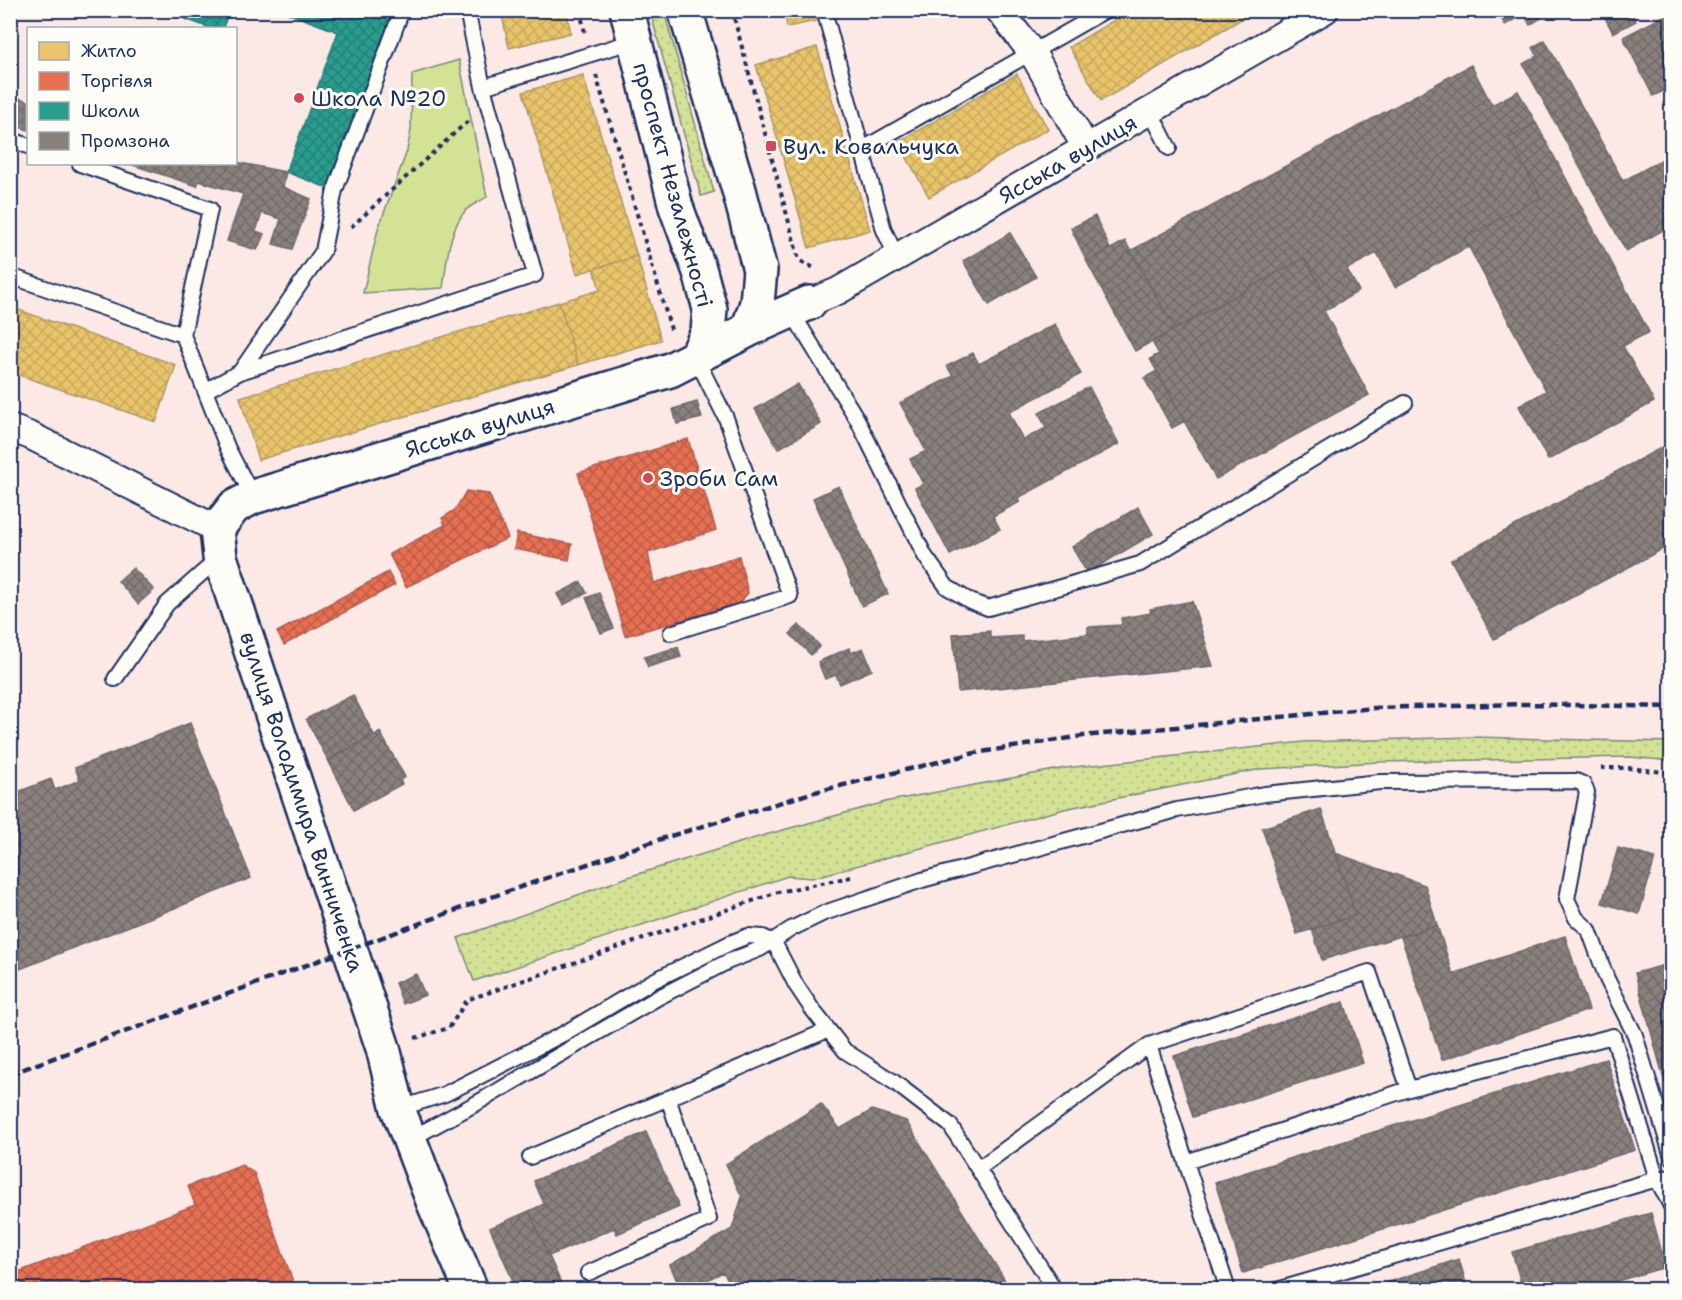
<svg xmlns="http://www.w3.org/2000/svg" width="1682" height="1300" viewBox="0 0 1682 1300" font-family="'Shantell Sans',sans-serif">
	<style>
		.grass { fill: url(#grass-dots); stroke: #78887a; stroke-width: 1.5 }
		.green { fill: #d4e296; stroke: #78887a; stroke-width: 1.5 }
		.homes { fill: url(#homes-cross-hatch); stroke: #ab9766; stroke-width: 1.5 }
		.shops { fill: url(#shops-cross-hatch); stroke: #aa5c55; stroke-width: 1.5 }
		.schools { fill: url(#schools-cross-hatch); stroke: #267c80; stroke-width: 1.5 }
		.industry { fill: url(#industry-cross-hatch); stroke: #696873; stroke-width: 1.5 }
		.lines { fill: none; stroke-linecap: round; stroke-linejoin: round }
		.lane-casing { stroke: #1b2f5e; stroke-width: 18 }
		.street-casing { stroke: #1b2f5e; stroke-width: 30 }
		.secondary-casing { stroke: #1b2f5e; stroke-width: 38 }
		.path { stroke: #1b2f5e; stroke-width: 4; stroke-dasharray: 4.5 4.5; stroke-linecap: butt }
		.lane { stroke: #fdfcf7; stroke-width: 14 }
		.street { stroke: #fdfcf7; stroke-width: 26 }
		.secondary { stroke: #fdfcf7; stroke-width: 33 }
		.rail { stroke: #1b2f5e; stroke-width: 4.5; stroke-dasharray: 9 4.5; stroke-linecap: butt }
		.poi-dot { fill: #d1495b; stroke: #fdfcf7; stroke-width: 2 }
		.labels { text-anchor: middle; dominant-baseline: central; stroke-width: 6; stroke-linejoin: round; paint-order: stroke }
		.poi-label { font-size: 22px; fill: #1b2f5e; stroke: #fdfcf7; text-anchor: start }
		.street-label { font-size: 22px; fill: #1b2f5e; stroke: #fdfcf7 }
	</style>
	<defs>
		<pattern id="grass-dots" width="8" height="8" patternUnits="userSpaceOnUse" patternTransform="scale(1.5)"><rect width="8" height="8" fill="#d4e296"/><path d="M2 2h.1M6 6h.1" fill="none" stroke="#b5c284" stroke-width="1.8" stroke-linecap="round"/></pattern>
		<pattern id="homes-cross-hatch" width="8" height="8" patternUnits="userSpaceOnUse" patternTransform="scale(1.5)"><rect width="8" height="8" fill="#e9c46a"/><path d="M0 0l8 8M0 8l8-8" fill="none" stroke="#c7a95e"/></pattern>
		<pattern id="shops-cross-hatch" width="8" height="8" patternUnits="userSpaceOnUse" patternTransform="scale(1.5)"><rect width="8" height="8" fill="#e76f51"/><path d="M0 0l8 8M0 8l8-8" fill="none" stroke="#ba5c46"/></pattern>
		<pattern id="schools-cross-hatch" width="8" height="8" patternUnits="userSpaceOnUse" patternTransform="scale(1.5)"><rect width="8" height="8" fill="#2a9d8f"/><path d="M0 0l8 8M0 8l8-8" fill="none" stroke="#238078"/></pattern>
		<pattern id="industry-cross-hatch" width="8" height="8" patternUnits="userSpaceOnUse" patternTransform="scale(1.5)"><rect width="8" height="8" fill="#8a817c"/><path d="M0 0l8 8M0 8l8-8" fill="none" stroke="#706a69"/></pattern>
	</defs>
	<rect width="100%" height="100%" fill="#fce9e5"/>
	<filter id="ink" filterUnits="userSpaceOnUse"><feTurbulence type="fractalNoise" baseFrequency=".0167" numOctaves="2"/><feDisplacementMap in="SourceGraphic" scale="12" xChannelSelector="R" yChannelSelector="G"/><feConvolveMatrix kernelMatrix="1 2 1 2 8 2 1 2 1" color-interpolation-filters="sRGB"/></filter>
	<g filter="url(#ink)">
		<path class="grass" d="M 650,11 L 664,11 L 714,192 L 701,196 Z
			M 1472,737 L 1671,742 L 1671,761 L 1630,757 L 1379,762 L 1261,769 L 1064,809 L 812,878 L 788,876 L 474,981 L 458,938 L 628,877 L 765,835 L 889,801 L 1065,768 L 1304,742 Z"/>
		<path class="green" d="M 459,60 L 487,197 C 481,201 471,205 466,210 C 448,230 447,263 443,288 L 363,293 L 378,229 L 407,151 L 411,130 L 412,74 Z"/>
		<path class="homes" d="M 501,10 L 566,10 L 571,33 L 509,48 Z
			M 784,10 L 820,10 L 822,20 L 787,27 Z
			M 1131,10 L 1257,10 L 1101,101 L 1069,47 Z
			M 817,47 L 870,230 L 809,248 L 756,65 Z
			M 1017,74 L 1048,129 L 929,197 L 898,142 Z
			M 583,75 L 637,256 L 577,274 L 523,92 Z
			M 637,256 L 661,340 L 578,365 L 559,302 L 600,290 L 594,269 Z
			M 559,302 L 578,365 L 258,460 L 240,397 Z
			M 10,307 L 176,365 L 156,422 L 10,372 Z"/>
		<path class="shops" d="M 688,439 L 716,530 L 648,553 L 654,583 L 739,556 L 748,593 L 738,604 L 625,636 L 578,473 Z
			M 466,491 L 489,494 L 508,538 L 406,587 L 389,554 L 445,525 L 442,518 L 455,510 Z
			M 517,533 L 572,544 L 569,560 L 514,549 Z
			M 388,572 L 395,585 L 284,645 L 277,632 Z
			M 242,1165 L 254,1173 L 296,1290 L 10,1290 L 10,1275 L 195,1205 L 188,1186 Z"/>
		<path class="schools" d="M 188,10 L 229,10 L 223,28 L 210,28 L 185,19 Z
			M 280,10 L 395,10 L 330,189 L 286,172 L 338,32 Z"/>
		<path class="industry" d="M 1497,10 L 1537,10 L 1541,18 L 1530,25 L 1524,14 L 1505,25 Z
			M 1601,10 L 1630,10 L 1636,21 L 1613,33 Z
			M 1672,12 L 1672,87 L 1653,96 L 1623,37 Z
			M 1545,40 L 1623,181 L 1672,154 L 1672,225 L 1626,251 L 1523,64 L 1537,56 L 1533,47 Z
			M 1471,65 L 1492,105 L 1518,91 L 1536,123 L 1509,138 L 1541,197 L 1464,238 L 1468,247 L 1395,287 L 1377,253 L 1347,269 L 1359,291 L 1333,306 L 1304,258 L 1175,329 L 1130,251 Z
			M 10,95 L 28,101 L 28,130 L 10,124 Z
			M 1536,123 L 1649,332 L 1623,346 L 1654,402 L 1548,460 L 1519,406 L 1546,391 L 1464,238 L 1541,197 L 1509,138 Z
			M 236,162 L 286,172 L 283,187 L 311,199 L 292,249 L 273,244 L 281,219 L 262,213 L 256,231 L 264,234 L 257,250 L 227,241 L 243,194 L 199,181 L 197,186 L 130,164 L 236,164 Z
			M 1095,216 L 1110,249 L 1087,262 L 1071,228 Z
			M 1010,233 L 1036,277 L 989,305 L 963,261 Z
			M 1125,241 L 1175,329 L 1135,351 L 1087,262 Z
			M 1304,258 L 1333,306 L 1324,311 L 1369,395 L 1216,479 L 1150,359 L 1159,354 L 1152,342 Z
			M 1055,324 L 1081,374 L 1009,412 L 1023,440 L 1046,428 L 1039,413 L 1089,387 L 1119,444 L 1018,498 L 1020,502 L 993,516 L 1000,529 L 950,555 L 915,488 L 923,484 L 910,459 L 926,451 L 900,403 L 953,376 L 947,366 L 973,353 L 979,364 Z
			M 1157,371 L 1185,421 L 1172,428 L 1144,378 Z
			M 798,384 L 821,424 L 778,449 L 755,409 Z
			M 697,402 L 702,418 L 677,424 L 673,409 Z
			M 1672,442 L 1672,544 L 1494,639 L 1451,560 Z
			M 839,486 L 888,594 L 862,606 L 813,498 Z
			M 1138,507 L 1153,534 L 1087,573 L 1072,547 Z
			M 133,568 L 154,590 L 138,604 L 118,581 Z
			M 581,582 L 587,593 L 563,605 L 557,594 Z
			M 599,593 L 614,628 L 601,633 L 586,598 Z
			M 1192,601 L 1213,666 L 958,692 L 953,634 L 990,631 L 990,638 L 1022,636 L 1022,641 L 1088,634 L 1088,627 L 1122,625 L 1121,618 L 1151,613 L 1150,609 Z
			M 799,625 L 820,646 L 811,655 L 790,634 Z
			M 678,647 L 681,657 L 648,667 L 644,657 Z
			M 849,648 L 851,653 L 863,648 L 872,670 L 840,684 L 836,675 L 825,679 L 818,662 Z
			M 353,695 L 374,735 L 328,760 L 306,719 Z
			M 190,723 L 251,878 L 10,973 L 10,795 L 51,779 L 55,790 L 80,780 L 75,768 Z
			M 380,732 L 405,777 L 400,780 L 402,784 L 354,810 L 328,760 Z
			M 1321,809 L 1356,915 L 1297,934 L 1262,828 Z
			M 1618,848 L 1655,858 L 1639,914 L 1602,903 Z
			M 1335,853 L 1425,885 L 1437,925 L 1322,960 L 1312,929 L 1356,915 Z
			M 1437,925 L 1453,974 L 1565,936 L 1589,1010 L 1442,1060 L 1401,937 Z
			M 1672,963 L 1672,1109 L 1635,973 Z
			M 416,974 L 425,995 L 403,1004 L 395,983 Z
			M 1344,1002 L 1363,1063 L 1193,1117 L 1174,1056 Z
			M 1606,1059 L 1635,1150 L 1243,1273 L 1215,1182 Z
			M 821,1104 L 840,1129 L 872,1110 L 906,1121 L 1011,1290 L 735,1290 L 723,1272 L 687,1290 L 681,1290 L 670,1265 L 732,1229 L 742,1197 L 726,1164 Z
			M 646,1132 L 679,1207 L 617,1234 L 614,1228 L 549,1256 L 529,1211 L 544,1204 L 534,1181 Z
			M 529,1211 L 549,1256 L 564,1290 L 517,1290 L 490,1228 Z
			M 1651,1213 L 1666,1267 L 1586,1290 L 1523,1290 L 1512,1252 Z
			M 1459,1259 L 1468,1290 L 1364,1290 Z"/>
		<g class="lines">
			<defs>
				<path id="lane" d="M 824,10 L 884,230 L 897,258
					M 483,87 L 634,41
					M 1150,111 L 1169,148
					M 10,139 L 28,146
					M 861,150 L 1106,10
					M 80,164 L 210,209 L 183,335
					M 10,276 L 183,335 L 228,449 L 253,497
					M 791,311 L 857,419 L 925,556 L 947,587 L 970,601 L 988,608 L 1140,564 L 1405,403
					M 240,372 L 323,251 L 335,190 L 402,10
					M 205,391 L 240,372 L 535,275 L 483,87 L 467,10
					M 671,633 L 790,596 L 726,418 L 696,358
					M 115,679 L 167,604 L 219,558
					M 398,1109 L 445,1094 L 563,1034 L 653,981 L 730,943 L 748,936 L 763,937 L 774,942 L 796,985 L 812,1009 L 845,1051 L 894,1082 L 950,1125 L 1055,1290
					M 410,1139 L 477,1103 L 659,997 L 727,962 L 760,949 L 791,929 L 824,913 L 922,880 L 1177,810 L 1265,794 L 1380,782 L 1576,781 L 1583,784 L 1587,792 L 1567,899 L 1576,918 L 1589,930 L 1607,979 L 1635,1035 L 1672,1157
					M 530,1157 L 828,1030
					M 1186,1162 L 1228,1290
					M 978,1169 L 1149,1045 L 1369,972 L 1409,1089 L 1186,1162 L 1149,1045
					M 1672,1177 L 1657,1179 L 1672,1208
					M 588,1273 L 709,1219 L 668,1098
					M 1277,1290 L 1657,1179 L 1613,1036 L 1409,1089"/>
				<path id="street" d="M 999,10 L 1033,54 L 1086,148
					M 809,303 L 838,291 L 1325,10
					M 10,428 L 31,436 L 217,529"/>
				<path id="secondary" d="M 627,10 L 676,207 L 700,272 L 710,309 L 708,332 L 696,358
					M 685,10 L 739,190 L 760,270 L 757,303 L 748,330
					M 471,1290 L 433,1201 L 398,1109 L 383,1048 L 220,557 L 217,529 L 234,507 L 253,497 L 670,370 L 748,330 L 809,303"/>
			</defs>
			<use href="#lane" class="lane-casing"/>
			<use href="#street" class="street-casing"/>
			<use href="#secondary" class="secondary-casing"/>
			<path class="path" d="M 580,10 L 585,33
				M 732,10 L 799,260 L 814,268
				M 596,75 L 672,333
				M 351,227 L 468,121
				M 1601,768 L 1627,768 L 1672,773
				M 415,1038 L 449,1028 L 467,1000 L 778,892 L 851,877"/>
			<use href="#lane" class="lane"/>
			<use href="#street" class="street"/>
			<use href="#secondary" class="secondary"/>
			<path class="rail" d="M 10,1074 L 500,894 L 661,839 L 811,793 L 975,753 L 1083,736 L 1374,708 L 1525,704 L 1672,707"/>
		</g>
	</g>
	<g class="poi-dot">
		<circle cx="299" cy="98" r="6"/>
		<rect x="765" y="140" width="12" height="12" rx="3"/>
		<circle cx="648" cy="478" r="6"/>
	</g>
	<g class="labels">
		<g class="poi-label">
			<text x="311" y="98">Школа №20</text>
			<text x="783" y="146">Вул. Ковальчука</text>
			<text x="660" y="478">Зроби Сам</text>
		</g>
		<g class="street-label">
			<text transform="translate(1068 159) rotate(-30)">Ясська вулиця</text>
			<text transform="translate(673 185) rotate(75)">проспект Незалежності</text>
			<text transform="translate(480 428) rotate(-17)">Ясська вулиця</text>
			<text transform="translate(302 802) rotate(72)">вулиця Володимира Винниченка</text>
		</g>
	</g>
	<rect width="1682" height="1300" fill="none" stroke="#fdfcf7" stroke-width="36"/>
	<rect x="18" y="18" width="1646" height="1264" fill="none" stroke="#1b2f5e" stroke-width="2" filter="url(#ink)"/>
	<rect x="27" y="27" width="210" height="138" fill="#fdfcf7" stroke="#a3aaba" stroke-width="1.5"/>
	<rect x="39" y="42" width="30" height="18" fill="#e9c46a" stroke="#a3aaba" stroke-width="1.5"/>
	<text x="81" y="57" font-size="18" fill="#1b2f5e">Житло</text>
	<rect x="39" y="72" width="30" height="18" fill="#e76f51" stroke="#a3aaba" stroke-width="1.5"/>
	<text x="81" y="87" font-size="18" fill="#1b2f5e">Торгівля</text>
	<rect x="39" y="102" width="30" height="18" fill="#2a9d8f" stroke="#a3aaba" stroke-width="1.5"/>
	<text x="81" y="117" font-size="18" fill="#1b2f5e">Школи</text>
	<rect x="39" y="132" width="30" height="18" fill="#8a817c" stroke="#a3aaba" stroke-width="1.5"/>
	<text x="81" y="147" font-size="18" fill="#1b2f5e">Промзона</text>
</svg>
